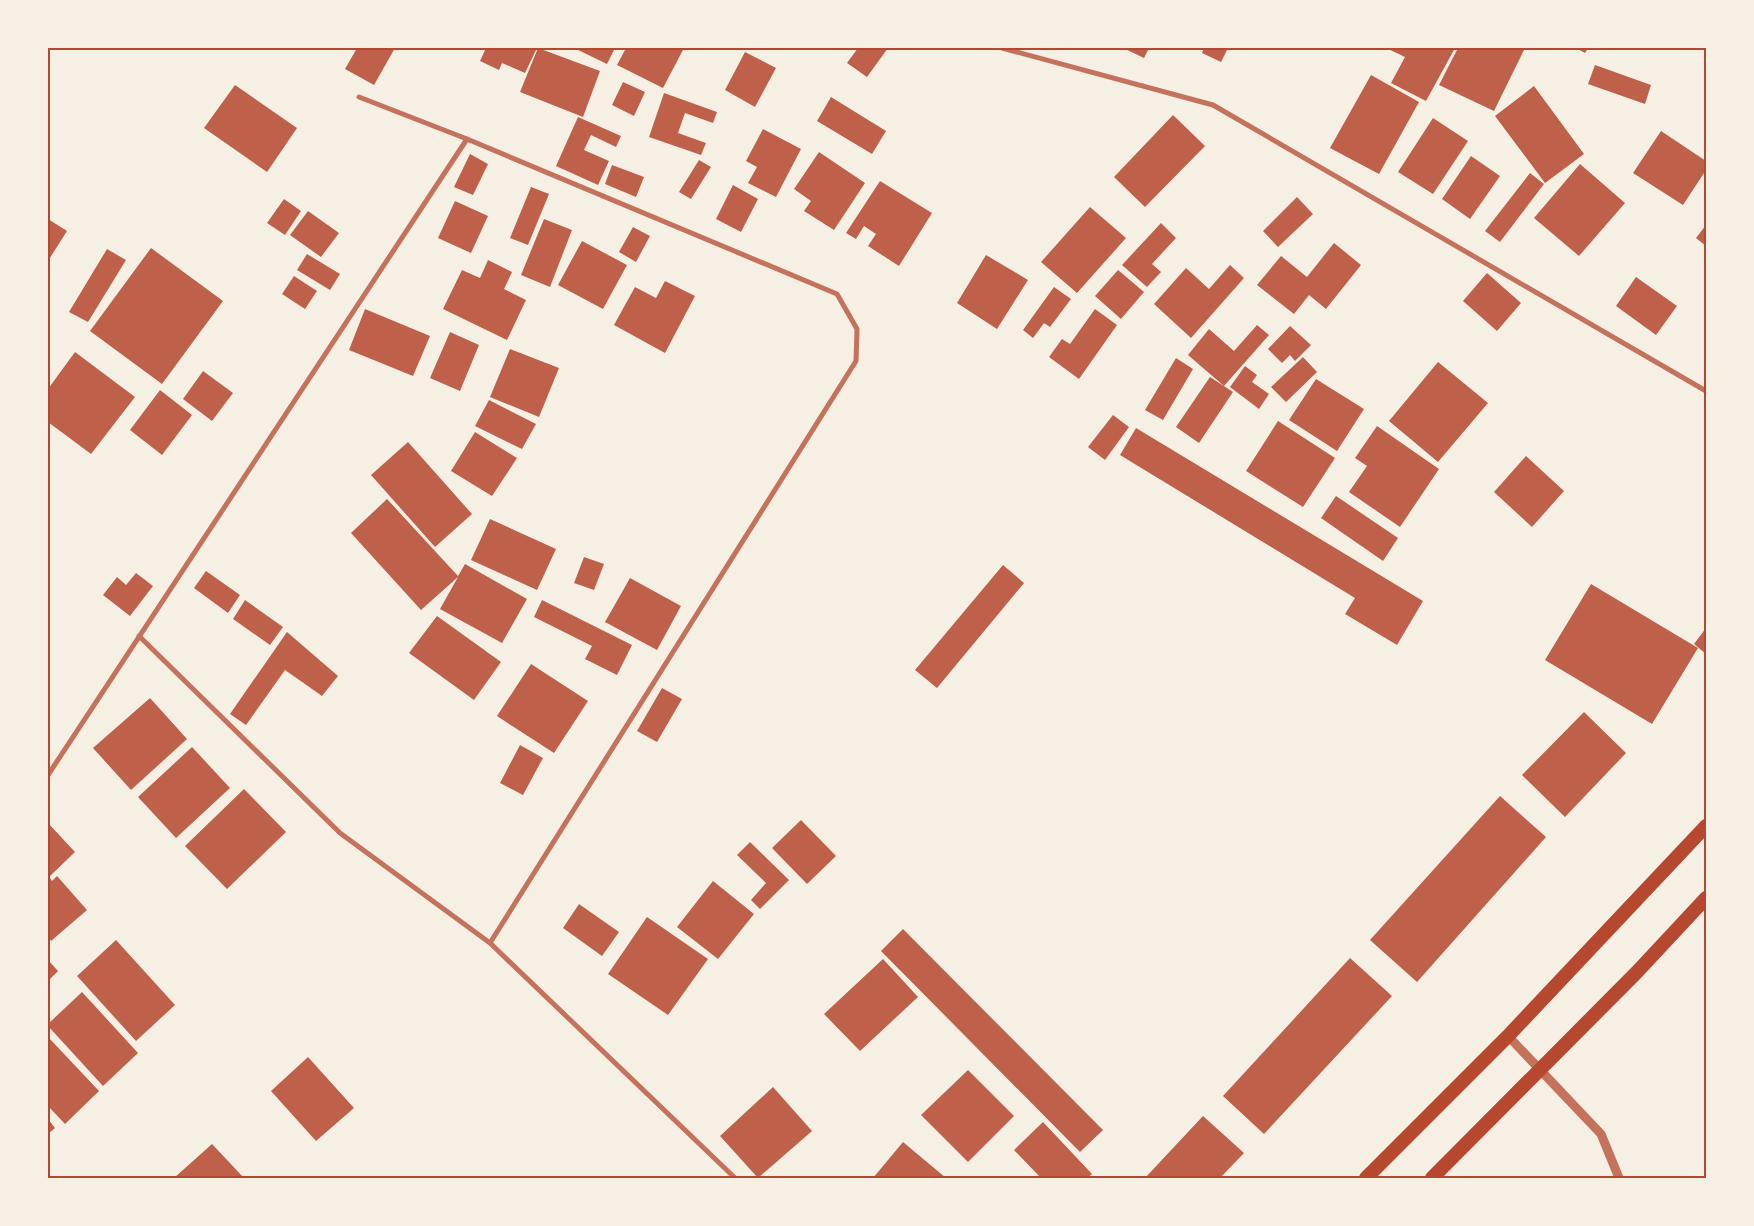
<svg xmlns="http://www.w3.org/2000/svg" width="1754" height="1226" viewBox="0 0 1754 1226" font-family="'Nunito Sans',sans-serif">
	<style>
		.building { fill: #bf614a }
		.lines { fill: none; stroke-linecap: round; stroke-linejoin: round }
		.minor { stroke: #c5725c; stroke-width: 5 }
		.tertiary { stroke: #c5725c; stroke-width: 9 }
		.trunk { stroke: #b5482f; stroke-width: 14 }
		.neatline { fill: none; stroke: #b5482f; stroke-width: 2 }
	</style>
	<rect width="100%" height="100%" fill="#f6efe4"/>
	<path class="building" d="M 357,48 L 395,48 L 374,85 L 345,69 Z
		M 486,48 L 537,48 L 525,73 L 502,63 L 499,70 L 480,61 Z
		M 538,48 L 600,71 L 583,117 L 520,92 Z
		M 574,48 L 615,48 L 607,64 Z
		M 626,48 L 684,48 L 663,88 L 617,65 Z
		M 858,48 L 888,48 L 867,77 L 847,63 Z
		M 1123,48 L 1149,48 L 1144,58 Z
		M 1204,48 L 1228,48 L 1221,62 L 1202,53 Z
		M 1386,48 L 1455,48 L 1426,101 L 1391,83 L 1405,57 Z
		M 1458,48 L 1518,48 L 1524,50 L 1494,111 L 1439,85 Z
		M 1576,48 L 1588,48 L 1585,53 Z
		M 745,52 L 776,68 L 755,107 L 725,90 Z
		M 1595,65 L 1651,85 L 1645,104 L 1588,84 Z
		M 1371,75 L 1419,102 L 1379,174 L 1330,148 Z
		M 623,82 L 645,92 L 634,116 L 612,105 Z
		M 235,85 L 297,128 L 267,172 L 204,128 Z
		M 1534,86 L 1584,154 L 1545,183 L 1495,116 Z
		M 664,93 L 717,112 L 713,123 L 685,113 L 678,133 L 706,143 L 701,155 L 649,137 Z
		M 831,97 L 886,131 L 872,154 L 817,121 Z
		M 1173,115 L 1205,146 L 1145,207 L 1114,177 Z
		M 578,117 L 621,136 L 616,147 L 591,135 L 584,150 L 609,161 L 598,185 L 556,166 Z
		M 1433,118 L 1468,141 L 1433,194 L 1398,172 Z
		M 763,129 L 801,149 L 776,197 L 748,183 L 757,167 L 746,161 Z
		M 1661,131 L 1706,161 L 1706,170 L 1683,205 L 1633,173 Z
		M 819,152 L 865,183 L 834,230 L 804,211 L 811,201 L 794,189 Z
		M 470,154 L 488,164 L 473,195 L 454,187 Z
		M 1471,156 L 1500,176 L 1470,219 L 1442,199 Z
		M 699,160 L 711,167 L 691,199 L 679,192 Z
		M 1580,164 L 1625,203 L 1579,256 L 1534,218 Z
		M 612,165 L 644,177 L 636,197 L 605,184 Z
		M 1530,173 L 1544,184 L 1500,242 L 1485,231 Z
		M 880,181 L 932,213 L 899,266 L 868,246 L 876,234 L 864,226 L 856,239 L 846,233 Z
		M 733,185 L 758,199 L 741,232 L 716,219 Z
		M 531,187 L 549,194 L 528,245 L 510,238 Z
		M 1297,197 L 1313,214 L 1278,247 L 1263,231 Z
		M 284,199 L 301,211 L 285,235 L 267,223 Z
		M 455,201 L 488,216 L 471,253 L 438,238 Z
		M 1090,207 L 1126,238 L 1077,293 L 1041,262 Z
		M 308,211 L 339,233 L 321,257 L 290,235 Z
		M 48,219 L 67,231 L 48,261 Z
		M 544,219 L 572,230 L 550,287 L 521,275 Z
		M 1161,223 L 1176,238 L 1152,264 L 1161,272 L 1147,287 L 1122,265 Z
		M 1706,225 L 1706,246 L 1696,238 Z
		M 633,227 L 650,236 L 636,262 L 619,252 Z
		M 582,241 L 627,265 L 603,309 L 558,285 Z
		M 1334,243 L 1361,265 L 1326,309 L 1309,295 L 1294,314 L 1257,285 L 1281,256 L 1307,277 Z
		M 151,248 L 223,301 L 162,384 L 90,331 Z
		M 107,249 L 126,260 L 88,322 L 69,312 Z
		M 307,254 L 340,274 L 330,290 L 297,270 Z
		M 986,255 L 1028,280 L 997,329 L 957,303 Z
		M 488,260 L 512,272 L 504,289 L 526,300 L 507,340 L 443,309 L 462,270 L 480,278 Z
		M 1230,265 L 1244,278 L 1191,338 L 1154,304 L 1186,268 L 1209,289 Z
		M 1118,270 L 1144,292 L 1121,319 L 1095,296 Z
		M 1487,273 L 1521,303 L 1497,331 L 1463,301 Z
		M 294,276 L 317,291 L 305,309 L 282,294 Z
		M 1636,277 L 1677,306 L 1656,335 L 1616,306 Z
		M 665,281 L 695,296 L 665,353 L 614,325 L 635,287 L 656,298 Z
		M 1054,287 L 1071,299 L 1050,327 L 1044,323 L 1033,338 L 1023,330 Z
		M 365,309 L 430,336 L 413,376 L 349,350 Z
		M 1095,309 L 1117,325 L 1079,379 L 1049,357 L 1062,339 L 1070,344 Z
		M 1257,325 L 1269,335 L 1224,386 L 1188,355 L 1209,329 L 1234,351 Z
		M 1290,326 L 1311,345 L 1295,361 L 1290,355 L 1282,363 L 1268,349 Z
		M 450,332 L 479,345 L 460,391 L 430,378 Z
		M 510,349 L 559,368 L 539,417 L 490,397 Z
		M 75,352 L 135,397 L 91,454 L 48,422 L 48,389 Z
		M 1303,357 L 1317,372 L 1286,402 L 1271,387 Z
		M 1176,358 L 1193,369 L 1163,420 L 1145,410 Z
		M 1438,362 L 1488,403 L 1438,462 L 1389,421 Z
		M 1245,366 L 1257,375 L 1252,382 L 1269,394 L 1259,409 L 1230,387 Z
		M 203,371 L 233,393 L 212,421 L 183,399 Z
		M 1210,377 L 1233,392 L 1199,443 L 1176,427 Z
		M 1316,379 L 1364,409 L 1337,451 L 1289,420 Z
		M 160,390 L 192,415 L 162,455 L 130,430 Z
		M 489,400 L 536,424 L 522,449 L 475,426 Z
		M 1113,415 L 1129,427 L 1105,460 L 1088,447 Z
		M 1278,421 L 1335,458 L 1303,507 L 1246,471 Z
		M 1377,426 L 1439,469 L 1400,527 L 1349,492 L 1367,466 L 1355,458 Z
		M 1136,428 L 1423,601 L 1397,645 L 1345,614 L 1355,598 L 1120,455 Z
		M 475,432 L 517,458 L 492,496 L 451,471 Z
		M 408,442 L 472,514 L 435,547 L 371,475 Z
		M 1526,456 L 1564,491 L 1532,527 L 1494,492 Z
		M 1336,496 L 1398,538 L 1383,561 L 1321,518 Z
		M 387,499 L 458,576 L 465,564 L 527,599 L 502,643 L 440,609 L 458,577 L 421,610 L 351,533 Z
		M 490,519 L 556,549 L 537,590 L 471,560 Z
		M 584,557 L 604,564 L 594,590 L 574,583 Z
		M 1003,565 L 1024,583 L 937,688 L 915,670 Z
		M 206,571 L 240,595 L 228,613 L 194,588 Z
		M 136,573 L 153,586 L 130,616 L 103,595 L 117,577 L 126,585 Z
		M 630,578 L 681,606 L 657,650 L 605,622 Z
		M 1591,584 L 1698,648 L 1652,724 L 1545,660 Z
		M 245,600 L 283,627 L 270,645 L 233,619 Z
		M 542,600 L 632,645 L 617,675 L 585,659 L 592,646 L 534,617 Z
		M 437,616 L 501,662 L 474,700 L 409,653 Z
		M 1706,628 L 1706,654 L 1694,644 Z
		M 287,632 L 338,676 L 322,696 L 285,670 L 246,725 L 230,714 Z
		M 531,664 L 588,701 L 554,753 L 497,716 Z
		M 662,688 L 682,699 L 657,742 L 637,731 Z
		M 150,698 L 187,739 L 131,790 L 93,748 Z
		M 1584,712 L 1626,753 L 1565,817 L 1522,775 Z
		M 520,745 L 543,758 L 523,795 L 500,783 Z
		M 192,747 L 230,788 L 176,838 L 138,797 Z
		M 244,789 L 286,832 L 227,889 L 185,846 Z
		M 1500,796 L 1546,837 L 1417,982 L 1370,940 Z
		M 801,820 L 836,856 L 807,884 L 772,848 Z
		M 48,823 L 75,852 L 50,876 L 48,874 Z
		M 750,842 L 789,880 L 760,909 L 751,900 L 766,883 L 737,855 Z
		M 48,875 L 52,881 L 57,876 L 87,910 L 51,941 L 48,936 Z
		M 713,881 L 754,914 L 718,959 L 677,927 Z
		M 579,904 L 619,932 L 602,956 L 563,928 Z
		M 647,917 L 708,959 L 668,1015 L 608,974 Z
		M 903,929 L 1103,1130 L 1080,1152 L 881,951 Z
		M 116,940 L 175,1005 L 136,1041 L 77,976 Z
		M 1350,958 L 1392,996 L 1264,1134 L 1223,1096 Z
		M 883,959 L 918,997 L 860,1051 L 824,1014 Z
		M 48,960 L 58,971 L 48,981 Z
		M 82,992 L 138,1053 L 103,1086 L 48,1026 L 48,1024 Z
		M 48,1037 L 99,1091 L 65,1124 L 48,1106 Z
		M 308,1057 L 354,1108 L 316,1141 L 271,1091 Z
		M 968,1070 L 1014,1116 L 968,1162 L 921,1115 Z
		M 773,1087 L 812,1131 L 758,1178 L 720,1136 Z
		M 1203,1116 L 1244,1153 L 1220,1178 L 1145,1178 Z
		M 48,1119 L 55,1128 L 48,1134 Z
		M 1043,1122 L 1092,1174 L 1087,1178 L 1041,1178 L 1014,1150 Z
		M 903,1142 L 946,1178 L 873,1178 Z
		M 212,1144 L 244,1178 L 174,1178 Z"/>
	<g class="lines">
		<path class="minor" d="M 1002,48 L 1213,105 L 1706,391
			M 359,97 L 467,139 L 837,294 L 857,329 L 856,361 L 490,943
			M 139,636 L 340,833 L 490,943 L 735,1178
			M 48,775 L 467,139"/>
		<path class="tertiary" d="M 1508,1036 L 1601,1134 L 1619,1178"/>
		<path class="trunk" d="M 1366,1178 L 1508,1036 L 1706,826
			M 1432,1178 L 1637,972 L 1706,898"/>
	</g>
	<rect width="1754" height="1226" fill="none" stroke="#f6efe4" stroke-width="98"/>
	<rect x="49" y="49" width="1656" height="1128" class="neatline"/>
</svg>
